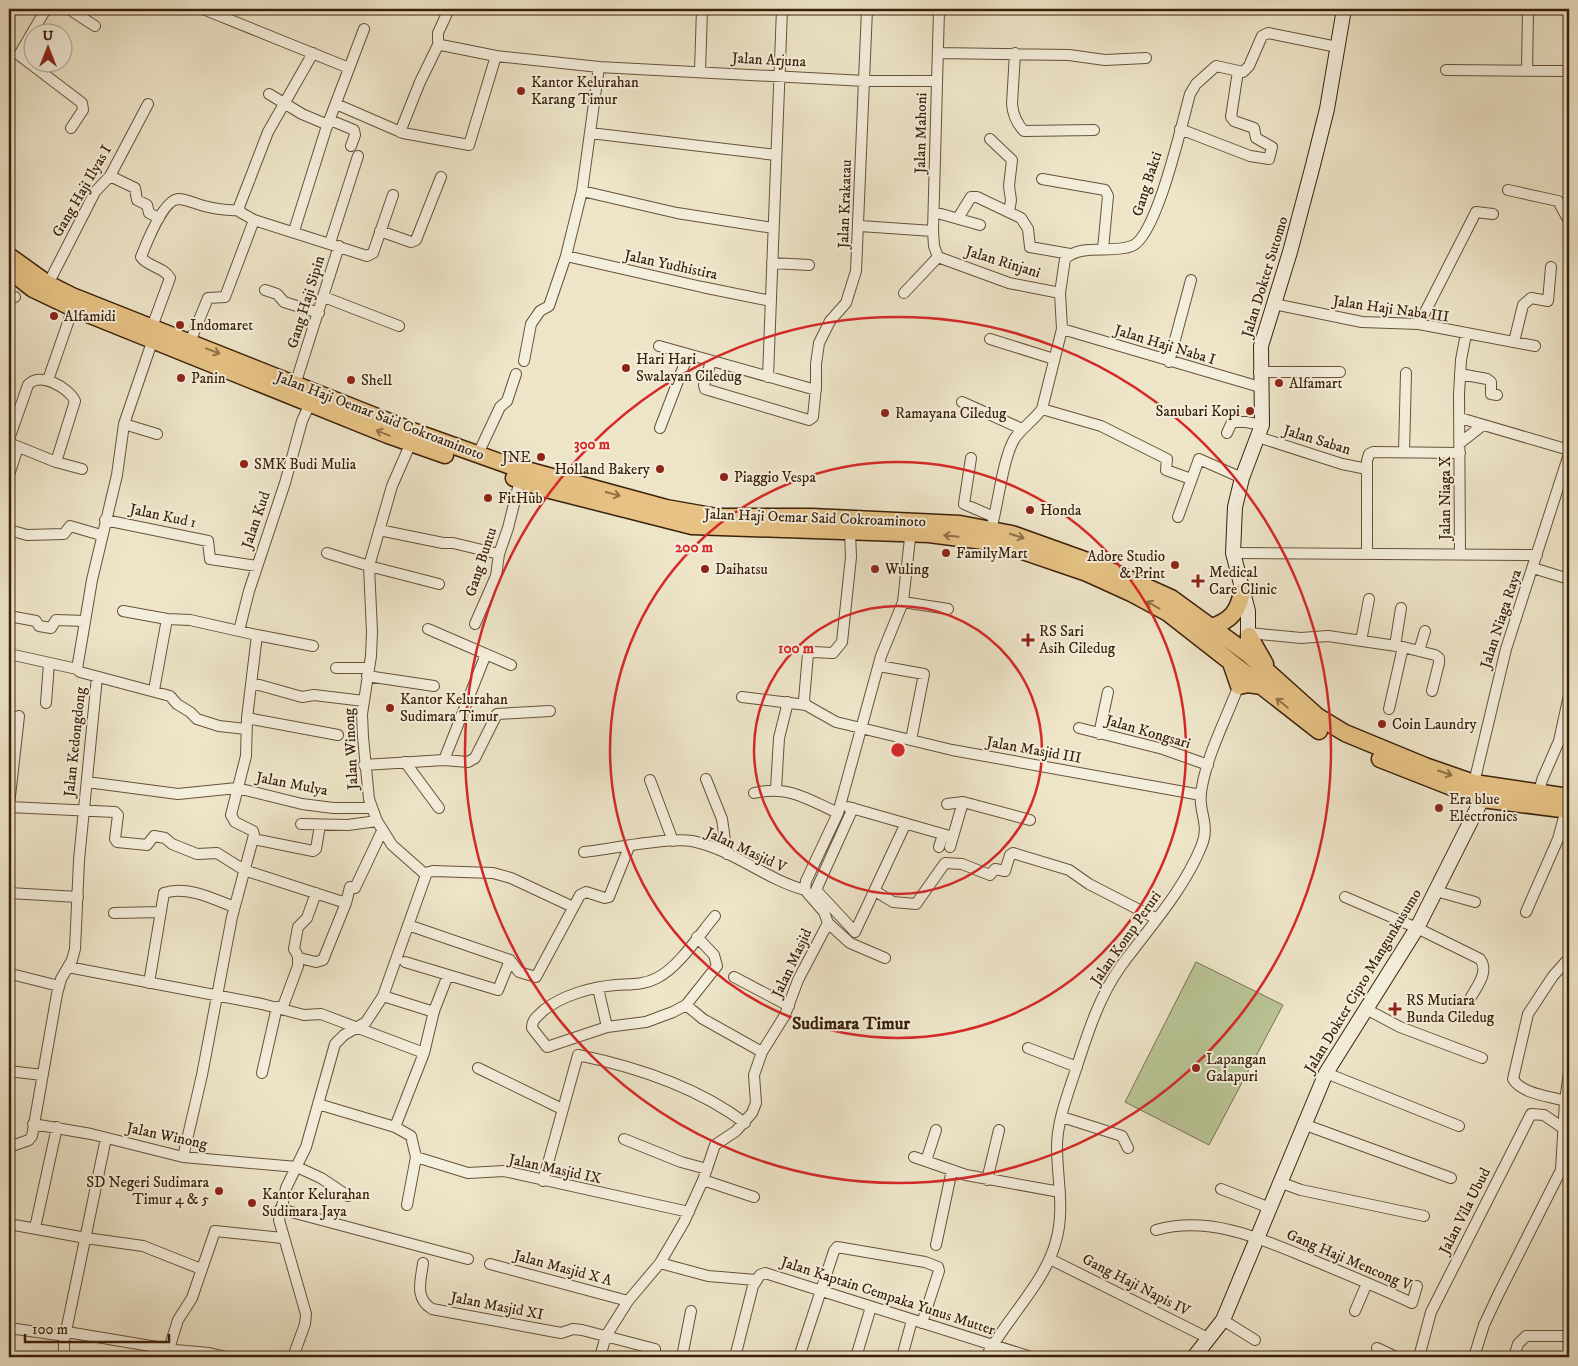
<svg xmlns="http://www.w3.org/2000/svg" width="1578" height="1366" viewBox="0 0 1578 1366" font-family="'IM FELL DW Pica',serif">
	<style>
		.green { fill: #b9c596; stroke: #7a7250 }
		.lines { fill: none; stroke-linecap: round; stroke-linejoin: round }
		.minor-casing { stroke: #675139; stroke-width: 12 }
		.secondary-casing { stroke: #3a2009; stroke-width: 16 }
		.primary-casing { stroke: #3a2009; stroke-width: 19 }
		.minor { stroke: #f4eedc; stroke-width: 10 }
		.secondary { stroke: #f4eedc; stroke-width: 14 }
		.primary { stroke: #e7c284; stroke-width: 16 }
		.oneway { stroke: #907146 }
		.ring { fill: none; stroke: #d62828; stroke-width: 2.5 }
		.poi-dot { fill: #8f2418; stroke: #f4eedc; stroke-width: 2 }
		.labels { text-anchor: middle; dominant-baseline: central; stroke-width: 4; stroke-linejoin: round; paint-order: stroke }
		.street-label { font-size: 15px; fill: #3a2009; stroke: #f4eedc }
		.poi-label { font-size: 15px; fill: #3a2009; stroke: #f4eedc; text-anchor: start }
		.quarter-label { font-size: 18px; font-weight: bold; fill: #3a2009; stroke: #f4eedc }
		.centre { fill: #d62828; stroke: #f4eedc; stroke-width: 2.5 }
		.ring-label { font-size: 15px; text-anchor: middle; font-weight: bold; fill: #d62828; stroke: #f4eedc; stroke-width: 4; stroke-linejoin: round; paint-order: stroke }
	</style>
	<rect width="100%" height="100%" fill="#eee5c9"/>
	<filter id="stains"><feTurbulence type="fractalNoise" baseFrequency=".004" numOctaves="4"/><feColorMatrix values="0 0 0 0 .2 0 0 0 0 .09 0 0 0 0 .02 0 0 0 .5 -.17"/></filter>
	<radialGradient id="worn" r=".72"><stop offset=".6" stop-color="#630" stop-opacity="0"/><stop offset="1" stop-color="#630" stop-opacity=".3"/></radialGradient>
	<path class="green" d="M 1196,962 L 1283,1005 L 1209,1145 L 1125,1102 Z"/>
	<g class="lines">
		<defs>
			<path id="minor" d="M 46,9 L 19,55 L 82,103 L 83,110 L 71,128
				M 69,9 L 95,26
				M 203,9 L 349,68
				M 449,9 L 438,33 L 438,41 L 441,45 L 496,56 L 599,67 L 865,81 L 937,81
				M 313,53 L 268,132 L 239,207 L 240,212 L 254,220 L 367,256 L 373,253 L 393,195
				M 938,53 L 1069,55 L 1105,60 L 1146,58
				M 1015,53 L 1012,104 C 1013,115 1016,123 1024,131 L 1094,130
				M 1446,70 L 1569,71
				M 700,71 L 702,9
				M 1527,71 L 1528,9
				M 269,94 L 302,114 L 328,125
				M 336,104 L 403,133 L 469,145 L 496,56
				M 330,120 L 354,130 L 355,135 L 351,146
				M 1180,129 L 1250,156 L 1269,159 L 1272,147 L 1256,138 L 1254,128 L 1234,121 L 1231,117 L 1238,71
				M 400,132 L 420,82 L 439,43
				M 590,133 L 776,155
				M 990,139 L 1012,160 L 1009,186 L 1011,200 L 1009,212
				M 110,176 L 135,188 L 137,200 L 147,205 L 149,213 L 159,218
				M 1042,179 L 1105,190 L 1108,196 L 1103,249
				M 1508,190 L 1558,201 L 1569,221
				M 582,191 L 677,213 L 773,228
				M 934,212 L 980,225
				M 958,218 L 971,197 L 977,197 L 1021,218 L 1028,229 L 1030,247 L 1070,254
				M 860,226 L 933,231
				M 294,231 L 326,129 L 364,29
				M 380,231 L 411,242 L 416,240 L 441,177
				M 330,243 L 358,156
				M 566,256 L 702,287 L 771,301
				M 938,257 L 934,246 L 933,231 L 939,9
				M 938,257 L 1009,283 L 1060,293
				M 772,263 L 809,265
				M 46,288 L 95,192 L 110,176 L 148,104
				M 265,290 L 277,294 L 284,302 L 319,313
				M 904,293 L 938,257
				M 9,296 L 15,297
				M 324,297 L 399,326
				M 1274,304 L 1362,322 L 1419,324 L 1535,346
				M 1419,324 L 1476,212 L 1493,214
				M 152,327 L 170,278 C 164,267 148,267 141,257 C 146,244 163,200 178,199 C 186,199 196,204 204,206 C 216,209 227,211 239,210
				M 1062,329 L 1260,387
				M 990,339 L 1054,359
				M 152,342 L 124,424 L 117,475 L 92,580 L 77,669 L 80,672 L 170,696 L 177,704 L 190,712 L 197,719 L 219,726 L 246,729
				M 190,342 L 208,298 L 225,297 L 254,220
				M 1514,342 L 1523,305 L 1531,298 L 1548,301 L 1551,267
				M 659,346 L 816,390
				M 524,361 L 531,324 L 540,311 L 549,306 L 566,256 L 582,191 L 599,67
				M 711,361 L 704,385 L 705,389 L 809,420 L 813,417 L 816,387 L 816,364 L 819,343 L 830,321 L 846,303 L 856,271 L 867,9
				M 1169,362 L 1191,280
				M 1259,372 L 1340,372
				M 1460,374 L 1487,379 L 1491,382 L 1491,394 L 1497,395
				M 768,377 L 782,9
				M 48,380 L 73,308
				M 294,388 L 339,246
				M 962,402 L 1022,429
				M 1042,409 L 1101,426 L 1167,459 L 1166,470 L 1191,479
				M 1460,418 L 1569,450
				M 124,424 L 157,434
				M 660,428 L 688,355
				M 1227,433 L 1232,422 L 1246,422 L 1262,425
				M 1258,437 L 1342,464 L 1367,469
				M 9,439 L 28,385 C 40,371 69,388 75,401 L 56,462
				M 9,443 L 56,462 L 82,469
				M 1460,443 L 1483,425
				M 1404,452 L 1406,373
				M 478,454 L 500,407 L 507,401 L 516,374
				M 971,458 L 964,504 L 994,517
				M 9,475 L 18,447
				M 9,513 L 9,517
				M 1178,517 L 1199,459 L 1242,478
				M 105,520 L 208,541 L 210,559 L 257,566
				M 9,530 L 27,535 L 64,534 L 70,526 L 101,535
				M 379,530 L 443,543 L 453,543 L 499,554
				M 990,533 C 998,508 1002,459 1015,438 C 1023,427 1034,420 1042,409 L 1062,329 L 1060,293 L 1065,259 C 1081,243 1112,254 1132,246 C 1157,236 1182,123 1190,94 L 1196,84 L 1216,66 L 1243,72 L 1249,66 L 1262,36 L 1268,33 L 1337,47
				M 327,553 L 369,566 L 439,584
				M 1233,553 L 1537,555
				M 1367,553 L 1367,461 L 1369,454 L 1373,452 L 1460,453
				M 1460,554 L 1459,394 L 1461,360 L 1466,334
				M 1533,568 L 1569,579
				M 903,602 L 948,609
				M 123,611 L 167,619 L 190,620 L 257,635 L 247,718 L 246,756 L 231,815 L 235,822 L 253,831 L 254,835 L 232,917 L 202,1075 L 183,1157
				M 9,616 L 36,621 L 39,626 L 51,628 L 56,620 L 85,621
				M 475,624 L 496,576 L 499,554 L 508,528 L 520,480
				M 428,629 L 511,665
				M 239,631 L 249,591 L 285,483 L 302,421 L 312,399
				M 1249,633 L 1301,638 L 1328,636 L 1403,647 L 1435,655 L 1439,658 L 1439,663 L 1432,691
				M 257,635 L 313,646
				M 1361,641 L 1369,599
				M 1395,646 L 1401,608
				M 1419,651 L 1425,631
				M 9,654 L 77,669
				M 879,666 L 924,674 L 911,740
				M 336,668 L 369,668
				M 367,676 L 434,686
				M 252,683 L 302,697 L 314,695 L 364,701
				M 154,690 L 167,619
				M 742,697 L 806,705 L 836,722 L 952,750 L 1201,795
				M 46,703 L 49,663
				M 806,705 L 804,700 L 808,654 L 813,652 L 833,653 L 842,642 L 851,557 L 850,532
				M 1389,709 L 1403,647
				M 247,718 L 338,735
				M 1079,728 L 1163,749 L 1208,765
				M 1099,734 L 1108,692
				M 444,760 L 486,654
				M 405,762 L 439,808
				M 364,765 L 444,760 L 468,762 L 475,758 L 497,714 L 550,711
				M 706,779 L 722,819 L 727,854
				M 650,780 L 673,841
				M 87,782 L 178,794 L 237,788 L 302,804 L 333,808 L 372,808
				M 1473,787 L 1506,649 L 1569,454
				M 776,789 L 779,738 L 788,702
				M 754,793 C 789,785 807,799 838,813
				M 1539,793 L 1542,780 L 1559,741 L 1569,695
				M 947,804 L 963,802 L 1030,820
				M 9,805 L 19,716
				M 9,807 L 115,812 L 118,815 L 115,839 L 117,842 L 147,845 L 154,836 L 165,838 L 172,844 L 197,854 L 217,853 L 244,870 L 346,903
				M 848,807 L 953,837
				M 853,808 L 816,890 L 855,932 L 905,825
				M 301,824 L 348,825 L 377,821
				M 253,839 L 313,851 L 316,849 L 320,825
				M 939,847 L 943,835
				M 950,847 L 963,802
				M 584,852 C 611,849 668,837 692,841 C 732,849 765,879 805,890
				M 425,873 L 433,871 L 493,873 L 511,878 L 573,907
				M 875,891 L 893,902 L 916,904 L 945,863 L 962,864 L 990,875 L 995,869 L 1005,871 L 1010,855 L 1013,853 L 1069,870 L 1089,884 L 1157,919
				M 1436,891 L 1475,902
				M 9,893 L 78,897
				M 1345,897 L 1417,928 L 1480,959 C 1489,971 1478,985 1471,997
				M 1526,912 L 1558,839 L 1566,810
				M 114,913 L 161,912
				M 828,923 L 850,943 L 885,958
				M 408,925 L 510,960 L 519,972 L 536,977 L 580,895 L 586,892 L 605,898 L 609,897 L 629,847
				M 697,937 L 714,955 L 717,966 L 686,1005 L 673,1012 L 646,1022 L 607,1027 L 547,1047 L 532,1028 C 532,1019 538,1016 544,1010 C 563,995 592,987 616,985 C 630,984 644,985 657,978 C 679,967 699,935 715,916
				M 299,958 L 316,962 L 323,960 L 346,903 L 350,887 L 355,888 L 382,831
				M 405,962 L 498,990 L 510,960
				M 68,967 L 262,1004 L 304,1015 L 321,1014 L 424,1053
				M 9,977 L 15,975 L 59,986
				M 734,977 L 789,1006
				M 149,983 L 164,893 C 186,885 214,899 234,907
				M 598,988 L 607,1027
				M 383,996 L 434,1012
				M 686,1005 L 703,1019 L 762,1052
				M 282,1009 L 298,966 L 298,956 L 294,949 L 298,927 L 307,918 L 316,893
				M 1366,1009 L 1400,1027 L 1482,1058
				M 1028,1048 L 1077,1067
				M 478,1068 L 562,1109
				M 9,1071 L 42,1075
				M 262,1073 L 277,1007
				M 1326,1073 L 1459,1126
				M 1565,1101 C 1549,1096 1522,1094 1513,1079 L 1528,1014 L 1553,976 L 1569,958
				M 318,1104 L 395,1127 L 411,1136 L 416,1157 L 407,1205
				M 1062,1117 L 1122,1136 L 1128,1148
				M 33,1124 L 91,1134 L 183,1157 L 297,1167 L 321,1178 L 348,1196
				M 1303,1124 L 1451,1178
				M 395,1127 L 424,1053 L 434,1011 L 448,975
				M 624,1139 L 681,1162 L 707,1169
				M 9,1147 L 29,1140 L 32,1136 L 57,994 L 61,979 L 72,960 L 75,949 L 79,860 L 97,677
				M 416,1157 L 468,1173 L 504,1171 L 689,1212
				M 914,1157 L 966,1175 L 1060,1192
				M 926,1161 L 936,1130
				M 703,1180 L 754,1197
				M 987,1180 L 999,1130
				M 543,1181 L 578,1055 C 637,1067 697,1087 745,1123
				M 1279,1182 L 1301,1190 L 1424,1216
				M 1221,1189 L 1270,1208
				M 280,1209 L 468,1259
				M 9,1224 L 86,1238 L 143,1246 L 201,1269
				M 35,1228 L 57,1127
				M 1156,1230 C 1210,1215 1262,1239 1310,1259 C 1344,1273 1378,1287 1412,1303 L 1417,1286
				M 936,1245 L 952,1170
				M 1050,1259 L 1208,1338
				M 423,1263 C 421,1280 414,1298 432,1309 L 561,1333 L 573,1329 L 582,1330 L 655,1349
				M 660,1263 L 708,1276 L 756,1280
				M 490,1264 L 628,1301
				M 1355,1311 L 1367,1283
				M 1223,1320 L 1255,1340
				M 9,1328 L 65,1336
				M 67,1332 L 175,1350 L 175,1357
				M 1377,1348 L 1396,1357
				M 169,1349 L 178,1320 L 192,1298 L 215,1231 L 282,1238
				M 175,1350 L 209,1353 L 226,1357
				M 64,1357 L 64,1341 L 106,1138
				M 293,1357 L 305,1324 L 306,1314 L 279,1220 L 286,1188 L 306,1147 L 335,1044 L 344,1035 L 366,1022 L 383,996 L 426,875 L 392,845 L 377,821 L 369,799 L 363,737 L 362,714 L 371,656 L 372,632 L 369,566 L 392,486 L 413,438
				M 600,1357 L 606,1336 L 628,1301 L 660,1263 L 684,1222 L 703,1180 L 715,1145 L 736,1131 L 752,1113 L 756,1103 L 754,1075 L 762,1052 L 785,1015 L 798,980 L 828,923 L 824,912 L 805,890 L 806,881 L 838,813 L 881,656 L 903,602 L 911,529
				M 682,1357 L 691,1311
				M 735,1357 L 753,1286 L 760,1275 L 765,1273 L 1031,1357
				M 799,1357 L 834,1251 L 837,1247 L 925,1262 L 938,1267 L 939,1271 L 922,1323
				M 856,1357 L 871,1307
				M 902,1357 L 912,1320
				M 986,1357 C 1006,1319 1045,1283 1056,1241 C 1065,1210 1057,1178 1057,1147 C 1057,1120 1069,1091 1077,1066 C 1088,1032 1100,995 1121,966 C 1149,928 1183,891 1201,847 C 1211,825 1198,812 1201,792 C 1207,753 1227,718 1240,682
				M 1419,1357 L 1431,1312 L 1531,1114 L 1544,1115 L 1563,1128
				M 1474,1357 L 1484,1325 L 1498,1295 L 1561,1170 L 1565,1101 L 1569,1072
				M 1514,1357 L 1518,1344 L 1526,1336 L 1569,1336"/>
			<path id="secondary" d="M 1248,646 L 1248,611 L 1233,553 L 1235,507 L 1242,478 L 1262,425 L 1261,346 L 1290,252 L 1313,165 L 1327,109 L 1344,9
				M 1194,1357 L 1223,1320 L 1326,1073 L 1417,928 L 1486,791"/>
			<path id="primary" d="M 9,256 L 48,284 L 72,296 L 415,432 L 508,465 L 666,508 L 717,517 L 812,517 L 960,524 L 1012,534 L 1093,563 L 1171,598 L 1248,654 L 1317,716 L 1345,733 L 1425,766 L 1474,783 L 1569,797
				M 9,270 L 33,289 L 73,308 L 388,435 L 445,455
				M 514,478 L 546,489 L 692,526 L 929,534 L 999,543 L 1087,573 L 1131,593 L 1168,613 L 1319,731
				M 1212,627 C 1231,620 1238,612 1242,592
				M 1249,636 L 1265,664
				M 1231,663 L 1239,686 L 1248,684 L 1262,686
				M 1380,759 L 1482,799 L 1569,810"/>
		</defs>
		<use href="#minor" class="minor-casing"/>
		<use href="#secondary" class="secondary-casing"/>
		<use href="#primary" class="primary-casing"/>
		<use href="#minor" class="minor"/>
		<use href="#secondary" class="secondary"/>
		<use href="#primary" class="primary"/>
	</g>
	<defs><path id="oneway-shaft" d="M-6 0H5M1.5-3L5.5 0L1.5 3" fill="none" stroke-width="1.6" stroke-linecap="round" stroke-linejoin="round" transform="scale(1.25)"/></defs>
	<g class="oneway">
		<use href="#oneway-shaft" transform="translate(213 351) rotate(21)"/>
		<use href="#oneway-shaft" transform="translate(383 433) rotate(-158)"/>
		<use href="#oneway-shaft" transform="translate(613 494) rotate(15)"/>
		<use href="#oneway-shaft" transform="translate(951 536) rotate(-174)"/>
		<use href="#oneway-shaft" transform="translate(1017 536) rotate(18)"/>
		<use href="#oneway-shaft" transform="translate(1153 605) rotate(-151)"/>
		<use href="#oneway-shaft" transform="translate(1282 703) rotate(-141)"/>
		<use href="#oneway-shaft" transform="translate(1445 773) rotate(19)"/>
	</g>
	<g class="ring">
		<circle cx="898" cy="750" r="144"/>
		<circle cx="898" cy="750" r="288"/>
		<circle cx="898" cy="750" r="433"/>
	</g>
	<g class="poi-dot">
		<circle cx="521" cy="91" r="5"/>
		<circle cx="54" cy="316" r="5"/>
		<circle cx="180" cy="325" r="5"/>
		<circle cx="626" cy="368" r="5"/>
		<circle cx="181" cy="378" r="5"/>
		<circle cx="351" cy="380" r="5"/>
		<circle cx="1279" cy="383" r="5"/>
		<circle cx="1250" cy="411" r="5"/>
		<circle cx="885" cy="413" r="5"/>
		<circle cx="541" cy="457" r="5"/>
		<circle cx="244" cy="464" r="5"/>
		<circle cx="660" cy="469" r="5"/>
		<circle cx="724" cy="477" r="5"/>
		<circle cx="488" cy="498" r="5"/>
		<circle cx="1030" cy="510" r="5"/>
		<circle cx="946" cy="553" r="5"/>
		<circle cx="1175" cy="565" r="5"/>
		<circle cx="705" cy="569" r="5"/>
		<circle cx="875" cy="569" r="5"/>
		<path d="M1195.5 573.5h5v5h5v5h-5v5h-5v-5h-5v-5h5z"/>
		<path d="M1025.5 632.5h5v5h5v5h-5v5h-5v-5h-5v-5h5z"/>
		<circle cx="390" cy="708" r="5"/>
		<circle cx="1382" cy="724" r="5"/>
		<circle cx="1439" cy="808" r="5"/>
		<path d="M1392.5 1001.5h5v5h5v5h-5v5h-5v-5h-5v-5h5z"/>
		<circle cx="1196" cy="1068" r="5"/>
		<circle cx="219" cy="1191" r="5"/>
		<circle cx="252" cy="1203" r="5"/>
	</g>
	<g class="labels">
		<g class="street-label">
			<text transform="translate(769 60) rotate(3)">Jalan Arjuna</text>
			<text transform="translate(921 133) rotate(-89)">Jalan Mahoni</text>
			<text transform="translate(1147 184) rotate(-72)">Gang Bakti</text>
			<text transform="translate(82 191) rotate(-60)">Gang Haji Ilyas I</text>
			<text transform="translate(845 204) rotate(-88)">Jalan Krakatau</text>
			<text transform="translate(1003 262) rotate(17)">Jalan Rinjani</text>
			<text transform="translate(671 265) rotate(12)">Jalan Yudhistira</text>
			<text transform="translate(1265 277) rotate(-73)">Jalan Dokter Sutomo</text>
			<text transform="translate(306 302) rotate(-73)">Gang Haji Sipin</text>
			<text transform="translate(1391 309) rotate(8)">Jalan Haji Naba III</text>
			<text transform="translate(1165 345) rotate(17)">Jalan Haji Naba I</text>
			<text transform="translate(380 416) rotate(21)">Jalan Haji Oemar Said Cokroaminoto</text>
			<text transform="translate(1317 440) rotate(17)">Jalan Saban</text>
			<text transform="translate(1445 498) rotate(-90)">Jalan Niaga X</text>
			<text transform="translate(163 516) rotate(12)">Jalan Kud 1</text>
			<text transform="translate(815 518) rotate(2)">Jalan Haji Oemar Said Cokroaminoto</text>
			<text transform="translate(256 520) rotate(-71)">Jalan Kud</text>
			<text transform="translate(481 562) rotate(-72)">Gang Buntu</text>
			<text transform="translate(1501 619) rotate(-72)">Jalan Niaga Raya</text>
			<text transform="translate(1148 732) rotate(16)">Jalan Kongsari</text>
			<text transform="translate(75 742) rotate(-84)">Jalan Kedongdong</text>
			<text transform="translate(351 749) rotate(-93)">Jalan Winong</text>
			<text transform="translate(1034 750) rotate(10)">Jalan Masjid III</text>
			<text transform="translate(292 784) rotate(11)">Jalan Mulya</text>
			<text transform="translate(746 850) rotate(25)">Jalan Masjid V</text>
			<text transform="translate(1126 938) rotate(-55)">Jalan Komp Peruri</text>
			<text transform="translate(792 963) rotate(-65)">Jalan Masjid</text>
			<text transform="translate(1363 981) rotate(-59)">Jalan Dokter Cipto Mangunkusumo</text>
			<text transform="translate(167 1136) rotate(12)">Jalan Winong</text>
			<text transform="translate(555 1169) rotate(12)">Jalan Masjid IX</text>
			<text transform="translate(1465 1211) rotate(-63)">Jalan Vila Ubud</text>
			<text transform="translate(1349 1260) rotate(23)">Gang Haji Mencong V</text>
			<text transform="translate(563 1268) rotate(15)">Jalan Masjid X A</text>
			<text transform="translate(1136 1285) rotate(27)">Gang Haji Napis IV</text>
			<text transform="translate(888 1296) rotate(18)">Jalan Kaptain Cempaka Yunus Mutter</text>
			<text transform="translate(497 1306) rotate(11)">Jalan Masjid XI</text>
		</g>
		<g class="poi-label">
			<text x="531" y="82">Kantor Kelurahan<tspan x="531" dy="17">Karang Timur</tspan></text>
			<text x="64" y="316">Alfamidi</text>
			<text x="190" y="325">Indomaret</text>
			<text x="636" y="359">Hari Hari<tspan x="636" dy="17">Swalayan Ciledug</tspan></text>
			<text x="191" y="378">Panin</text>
			<text x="361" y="380">Shell</text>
			<text x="1289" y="383">Alfamart</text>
			<text x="1240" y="411" text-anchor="end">Sanubari Kopi</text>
			<text x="895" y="413">Ramayana Ciledug</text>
			<text x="531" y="457" text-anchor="end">JNE</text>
			<text x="254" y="464">SMK Budi Mulia</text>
			<text x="650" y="469" text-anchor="end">Holland Bakery</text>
			<text x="734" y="477">Piaggio Vespa</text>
			<text x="498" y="498">FitHub</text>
			<text x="1040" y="510">Honda</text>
			<text x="956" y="553">FamilyMart</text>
			<text x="1165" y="556" text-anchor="end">Adore Studio<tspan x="1165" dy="17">&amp; Print</tspan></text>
			<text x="715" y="569">Daihatsu</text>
			<text x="885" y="569">Wuling</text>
			<text x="1209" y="572">Medical<tspan x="1209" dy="17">Care Clinic</tspan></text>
			<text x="1039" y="631">RS Sari<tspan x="1039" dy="17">Asih Ciledug</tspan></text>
			<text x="400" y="699">Kantor Kelurahan<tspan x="400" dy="17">Sudimara Timur</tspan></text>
			<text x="1392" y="724">Coin Laundry</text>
			<text x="1449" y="799">Era blue<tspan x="1449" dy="17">Electronics</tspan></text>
			<text x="1406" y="1000">RS Mutiara<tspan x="1406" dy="17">Bunda Ciledug</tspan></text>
			<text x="1206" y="1059">Lapangan<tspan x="1206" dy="17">Galapuri</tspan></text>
			<text x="209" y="1182" text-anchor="end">SD Negeri Sudimara<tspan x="209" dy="17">Timur 4 &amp; 5</tspan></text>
			<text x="262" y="1194">Kantor Kelurahan<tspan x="262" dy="17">Sudimara Jaya</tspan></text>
		</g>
		<g class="quarter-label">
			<text x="851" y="1024">Sudimara Timur</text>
		</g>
	</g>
	<circle cx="898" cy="750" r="8" class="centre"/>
	<g class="ring-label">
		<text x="592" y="449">300 m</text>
		<text x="694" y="552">200 m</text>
		<text x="796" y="653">100 m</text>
	</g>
	<rect width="1578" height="1366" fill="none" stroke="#eee5c9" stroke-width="30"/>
	<rect x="10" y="10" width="1558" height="1346" fill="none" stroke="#3a2009" stroke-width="2.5"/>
	<rect x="15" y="15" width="1548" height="1336" fill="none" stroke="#3a2009"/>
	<g transform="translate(48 48)"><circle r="24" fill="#f4eedc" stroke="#aa9c88"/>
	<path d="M0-4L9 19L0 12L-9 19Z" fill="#8f2418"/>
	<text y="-8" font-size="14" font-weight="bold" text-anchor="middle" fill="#3a2009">U</text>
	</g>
	<path d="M25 1334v8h144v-8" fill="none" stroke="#3a2009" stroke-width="2.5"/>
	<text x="32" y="1334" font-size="15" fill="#3a2009" stroke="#f4eedc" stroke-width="4" paint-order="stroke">100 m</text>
	<rect width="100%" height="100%" filter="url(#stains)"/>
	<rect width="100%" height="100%" fill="url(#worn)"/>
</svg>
